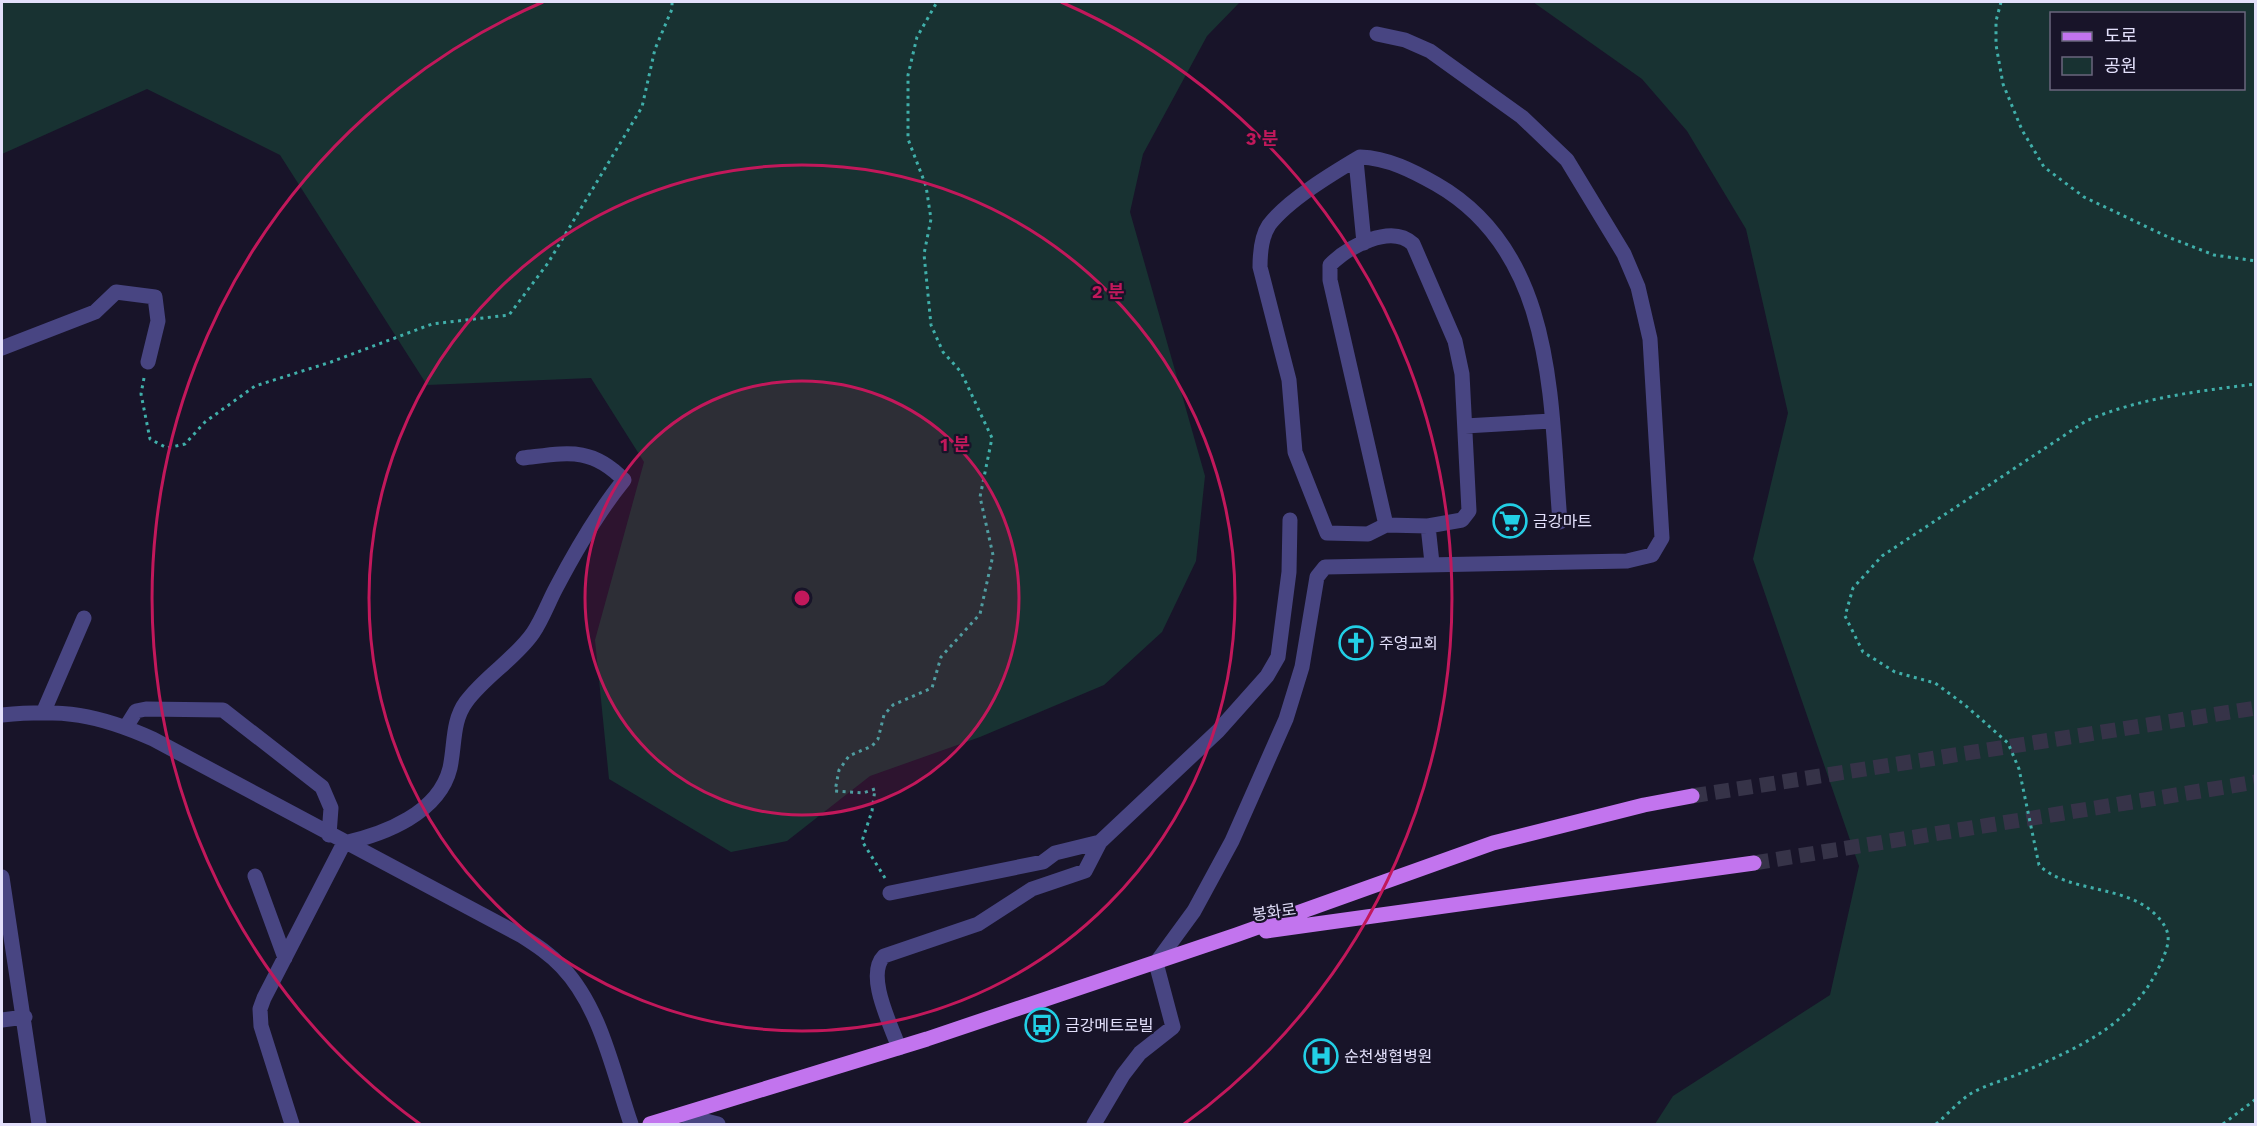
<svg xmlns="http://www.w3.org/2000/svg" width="2257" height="1126" viewBox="0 0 2257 1126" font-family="'Work Sans','Noto Sans KR',sans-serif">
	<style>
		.green { fill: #183232; fill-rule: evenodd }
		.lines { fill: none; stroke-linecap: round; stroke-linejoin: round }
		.major-tunnel { stroke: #363348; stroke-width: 15; stroke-dasharray: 15 8; stroke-linecap: butt }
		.path { stroke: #40afaa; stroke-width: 3; stroke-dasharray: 3 4.5; stroke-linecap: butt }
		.minor { stroke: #484582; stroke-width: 15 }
		.major { stroke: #c274ee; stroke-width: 15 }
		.ring { fill: none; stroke: #c2185b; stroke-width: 3 }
		.labels { text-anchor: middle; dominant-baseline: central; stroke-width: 4.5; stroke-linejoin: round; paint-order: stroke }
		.poi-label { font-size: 16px; fill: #e3e0fb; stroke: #181429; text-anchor: start }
		.street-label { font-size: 16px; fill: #e3e0fb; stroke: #181429 }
		.centre { fill: #c2185b; stroke: #181429; stroke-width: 3 }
		.ring-label { font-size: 18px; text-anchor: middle; font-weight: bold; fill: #c2185b; stroke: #181429; stroke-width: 4.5; stroke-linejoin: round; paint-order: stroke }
	</style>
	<rect width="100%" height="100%" fill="#181429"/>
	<path class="green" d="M 2,2 L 1240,2 L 1207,36 L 1143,154 L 1130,212 L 1205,476 L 1196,561 L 1162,632 L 1104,685 L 980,737 L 870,776 L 787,841 L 731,852 L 609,779 L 595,640 L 644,462 L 591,378 L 427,385 L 280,155 L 147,89 L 2,154 Z
		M 1533,2 L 2255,2 L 2255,1124 L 1655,1124 L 1673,1096 L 1830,995 L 1859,866 L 1753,559 L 1788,413 L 1746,229 L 1687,131 L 1642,79 ZM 2052,14 L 2244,14 L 2244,88 L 2052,88 Z"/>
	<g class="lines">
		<path class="major-tunnel" d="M 1692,796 L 2256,708
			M 1754,863 L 2256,782"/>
		<path class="path" d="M 2001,2 L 1996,21 L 1996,45 L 2003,84 L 2022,130 L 2044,167 L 2084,197 L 2168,237 L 2214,255 L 2256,261
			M 144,378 L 141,394 L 150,439 L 167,448 L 185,444 L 205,422 L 255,386 L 331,362 L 432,324 L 509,315 L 548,263 L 642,107 L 655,49 L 672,9 L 672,2
			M 885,878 L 862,841 L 872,811 L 875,789 L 863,793 L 835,791 L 839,770 L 849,756 L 872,746 L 878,739 L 884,715 L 893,705 L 932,688 L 941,657 L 980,614 L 993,555 L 980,497 L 992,438 L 961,372 L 943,352 L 931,325 L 924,254 L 931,219 L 926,186 L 908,139 L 908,75 L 917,37 L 937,2
			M 1936,1124 C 1947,1115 1958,1102 1970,1094 C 1985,1085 2005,1080 2021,1073 C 2081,1046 2132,1026 2161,963 C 2170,942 2173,932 2155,914 C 2124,884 2067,893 2039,865 L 2019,769 L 2008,743 L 1965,705 L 1935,683 L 1895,672 L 1863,652 L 1845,616 L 1853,588 L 1882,556 L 2086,421 C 2139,398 2198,391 2256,384
			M 2223,1124 L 2256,1099"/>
		<path class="minor" d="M 1356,160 L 1364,243
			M 2,348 L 95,312 L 116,292 L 155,297 L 158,321 L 148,362
			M 1465,426 L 1552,421
			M 1386,525 L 1330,280 L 1330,265 C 1348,247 1391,223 1413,244 L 1455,341 L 1462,374 L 1469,511 L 1462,520 L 1428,526
			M 1432,563 L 1428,526 L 1386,525 L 1368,534 L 1327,533 L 1295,452 L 1289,380 L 1260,267 C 1260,253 1261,237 1269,225 C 1288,200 1333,173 1360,157 C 1388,158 1413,171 1436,184 C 1557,253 1550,403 1560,522
			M 43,713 L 84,618
			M 2,715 C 63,709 97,714 153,739 L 522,936 C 536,945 550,954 562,967 C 601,1008 613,1072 631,1124
			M 126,727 L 136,711 L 146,709 L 223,710 L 322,787 L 331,808 L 329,835
			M 255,876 L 285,958
			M 2,877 L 39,1124
			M 890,893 L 1043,862 L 1055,853 L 1100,842
			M 2,1020 L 25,1017
			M 899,1048 C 891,1025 865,975 884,956 L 978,924 L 1032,889 L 1085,871 L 1100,842 L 1218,731 L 1267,676 L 1278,657 L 1289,572 L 1290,520
			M 682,1115 L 718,1124
			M 292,1124 L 261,1026 L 260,1009 L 264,998 L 344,843 C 385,834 439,813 450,768 C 455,745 452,721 466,702 C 485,676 515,659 533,633 C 543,618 548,603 556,588 C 576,550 597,513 624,480 C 591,446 567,453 523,458
			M 1094,1124 L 1123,1075 L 1140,1053 L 1173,1027 L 1156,963 L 1194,911 L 1232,841 L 1286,719 L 1302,667 L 1317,577 L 1325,567 L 1627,561 L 1652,555 L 1662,538 L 1650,339 L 1638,287 L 1624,254 L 1567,160 L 1522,117 L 1430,51 L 1405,40 L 1377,34"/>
		<path class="major" d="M 1266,931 L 1754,863
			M 650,1124 L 927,1039 L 1236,935 L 1493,843 L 1644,805 L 1692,796"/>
	</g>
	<circle cx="802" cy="598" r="217" fill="#c2185b" fill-opacity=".12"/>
	<g class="ring">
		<circle cx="802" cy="598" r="217"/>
		<circle cx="802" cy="598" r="433"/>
		<path d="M420 1124A650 650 0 0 1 543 2M1061 2A650 650 0 0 1 1184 1124"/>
	</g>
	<defs>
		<symbol id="supermarket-ring" viewBox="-11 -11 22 22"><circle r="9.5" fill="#181429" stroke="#22cfe5" stroke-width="1.5"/><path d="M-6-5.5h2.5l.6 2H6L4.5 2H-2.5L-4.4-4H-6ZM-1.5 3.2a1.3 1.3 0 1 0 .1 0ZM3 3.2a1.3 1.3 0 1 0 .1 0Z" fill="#22cfe5"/></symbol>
		<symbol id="church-ring" viewBox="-11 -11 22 22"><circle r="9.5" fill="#181429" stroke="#22cfe5" stroke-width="1.5"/><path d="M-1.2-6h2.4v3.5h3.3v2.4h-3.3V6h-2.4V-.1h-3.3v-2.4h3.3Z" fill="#22cfe5"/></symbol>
		<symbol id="bus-ring" viewBox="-11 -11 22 22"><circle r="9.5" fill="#181429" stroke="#22cfe5" stroke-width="1.5"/><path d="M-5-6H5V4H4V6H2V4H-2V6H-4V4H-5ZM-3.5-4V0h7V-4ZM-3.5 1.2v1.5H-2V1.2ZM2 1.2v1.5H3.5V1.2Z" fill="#22cfe5"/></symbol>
		<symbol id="hospital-ring" viewBox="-11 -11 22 22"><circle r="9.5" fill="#181429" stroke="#22cfe5" stroke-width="1.5"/><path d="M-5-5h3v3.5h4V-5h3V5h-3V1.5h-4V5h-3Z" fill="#22cfe5"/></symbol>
	</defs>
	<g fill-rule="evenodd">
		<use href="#supermarket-ring" x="1491" y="502" width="38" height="38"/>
		<use href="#church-ring" x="1337" y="624" width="38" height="38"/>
		<use href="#bus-ring" x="1023" y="1006" width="38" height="38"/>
		<use href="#hospital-ring" x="1302" y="1037" width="38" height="38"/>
	</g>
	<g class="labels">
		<g class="poi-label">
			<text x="1533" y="521">금강마트</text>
			<text x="1379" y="643">주영교회</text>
			<text x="1065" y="1025">금강메트로빌</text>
			<text x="1344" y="1056">순천생협병원</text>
		</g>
		<g class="street-label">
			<text transform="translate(1274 912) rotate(-8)">봉화로</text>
		</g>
	</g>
	<circle cx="802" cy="598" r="9" class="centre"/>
	<g class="ring-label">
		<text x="1262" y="145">3 분</text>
		<text x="1108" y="298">2 분</text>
		<text x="955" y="451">1 분</text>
	</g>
	<rect width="2257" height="1126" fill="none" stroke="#e3e0fb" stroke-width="6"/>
	<rect x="2050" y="12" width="195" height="78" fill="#181429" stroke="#69667d" stroke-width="1.5"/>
	<rect x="2062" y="32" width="30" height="9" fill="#c274ee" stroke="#69667d" stroke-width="1.5"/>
	<text x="2104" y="42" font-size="18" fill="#e3e0fb">도로</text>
	<rect x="2062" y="57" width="30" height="18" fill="#183232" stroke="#69667d" stroke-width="1.5"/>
	<text x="2104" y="72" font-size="18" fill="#e3e0fb">공원</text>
</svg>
